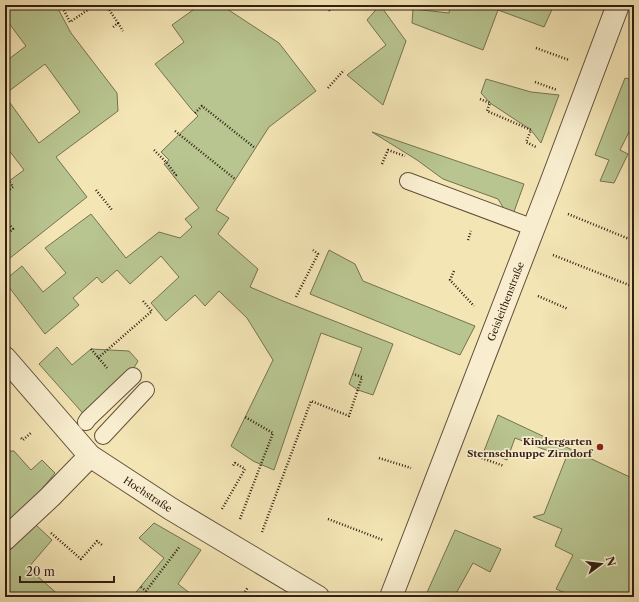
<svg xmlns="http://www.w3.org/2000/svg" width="639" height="602" viewBox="0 0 639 602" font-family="'Libre Caslon Text',serif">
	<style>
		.green { fill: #b8c590; stroke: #757252 }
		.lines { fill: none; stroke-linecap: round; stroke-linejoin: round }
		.service-casing { stroke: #62503c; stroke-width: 18 }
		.minor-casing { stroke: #62503c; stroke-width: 24 }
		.path { stroke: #321e13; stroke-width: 2.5; stroke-dasharray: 1 2; stroke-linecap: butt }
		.service { stroke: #f8eecf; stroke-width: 16 }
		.minor { stroke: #f8eecf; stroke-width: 22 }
		.poi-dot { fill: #8f2418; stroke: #f8eecf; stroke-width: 1.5 }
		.labels { text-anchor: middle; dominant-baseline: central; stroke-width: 3.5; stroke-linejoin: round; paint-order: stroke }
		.street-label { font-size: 10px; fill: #321e13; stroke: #f8eecf }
		.poi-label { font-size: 10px; font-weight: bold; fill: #321e13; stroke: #f8eecf; text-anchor: end }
	</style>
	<rect width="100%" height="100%" fill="#f4e5b5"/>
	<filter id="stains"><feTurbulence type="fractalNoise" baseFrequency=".005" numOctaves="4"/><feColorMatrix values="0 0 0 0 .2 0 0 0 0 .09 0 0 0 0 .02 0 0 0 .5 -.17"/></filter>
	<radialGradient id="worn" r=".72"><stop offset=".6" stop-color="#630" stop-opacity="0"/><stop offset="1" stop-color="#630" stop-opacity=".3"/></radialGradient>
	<path class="green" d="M 5,5 L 56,5 L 71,33 L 117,93 L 118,111 L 56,157 L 87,197 L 5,262 L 5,233 L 8,231 L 5,228 L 5,184 L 24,170 L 5,145 L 5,96 L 39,143 L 80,112 L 45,64 L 5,94 L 5,62 L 26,46 L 5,18 Z
		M 200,5 L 221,5 L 279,43 L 316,91 L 269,127 L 216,210 L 229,218 L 218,234 L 258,269 L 250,287 L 283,301 L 393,344 L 373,395 L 358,390 L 349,384 L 362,348 L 321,333 L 274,470 L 253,461 L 231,446 L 273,360 L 247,318 L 219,291 L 205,306 L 195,295 L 166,321 L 151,303 L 179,277 L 161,256 L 130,284 L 117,270 L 102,283 L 97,277 L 73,298 L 79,305 L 45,334 L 5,282 L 5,280 L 22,266 L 43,292 L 66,273 L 45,248 L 91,214 L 126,258 L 159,232 L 180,238 L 192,227 L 185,219 L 199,208 L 164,164 L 169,160 L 161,152 L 198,116 L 192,110 L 155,64 L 184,42 L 172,25 Z
		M 380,5 L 406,41 L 383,105 L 347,75 L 386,45 L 367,20 Z
		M 450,5 L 554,5 L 544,27 L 498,10 L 483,50 L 412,23 L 413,9 L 449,13 Z
		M 625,78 L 634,80 L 634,122 L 620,150 L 628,154 L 614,183 L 600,181 L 609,160 L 595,155 Z
		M 486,79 L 531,92 L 559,95 L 541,143 L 531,130 L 490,103 L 481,93 Z
		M 372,132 L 524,184 L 511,220 L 498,199 L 443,179 L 417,160 Z
		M 329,250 L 355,264 L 363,281 L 475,326 L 460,355 L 310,294 Z
		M 57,347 L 72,365 L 91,349 L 129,351 L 138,361 L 123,386 L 88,419 L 39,364 Z
		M 498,415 L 634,479 L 634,597 L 575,597 L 556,589 L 573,555 L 555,546 L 562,529 L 533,517 L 544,514 L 566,458 L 515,438 L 507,460 L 484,451 Z
		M 5,451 L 14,451 L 31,470 L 42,460 L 55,473 L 42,489 L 5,526 Z
		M 154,523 L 201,550 L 178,584 L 195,597 L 132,597 L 164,558 L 139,538 Z
		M 36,525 L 52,540 L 28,568 L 61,597 L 5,597 L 5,554 Z
		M 455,530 L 501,549 L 490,572 L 473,563 L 454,597 L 425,597 Z"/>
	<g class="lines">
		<defs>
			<path id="service" d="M 408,181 L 534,228
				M 86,422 L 88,419 L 133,376
				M 103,436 L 146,390"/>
			<g id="minor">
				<path id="s1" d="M 5,358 L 90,456 L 110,469 L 171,509 L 318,597"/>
				<path d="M 5,539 L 50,497 L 90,456"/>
				<path id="s2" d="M 391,597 L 551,183 L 618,5"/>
			</g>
		</defs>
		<use href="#service" class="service-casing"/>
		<use href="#minor" class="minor-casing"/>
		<path class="path" d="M 61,5 L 70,22 L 95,5
			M 106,5 L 118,23 L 112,28
			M 326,5 L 330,11
			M 118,23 L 123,31
			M 536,48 L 569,60
			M 535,82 L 557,90
			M 328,88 L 344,70
			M 480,99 L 490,103 L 487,111 L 531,130 L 526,142 L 536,147
			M 195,113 L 202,106 L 255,148
			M 175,131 L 235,179
			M 154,150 L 166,162 L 176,175 L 174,177
			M 382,164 L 388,150 L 405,156
			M 96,190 L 112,210
			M 5,193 L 13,187 L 9,181
			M 568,214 L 634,241
			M 5,219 L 13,229 L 5,236
			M 468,240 L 471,231
			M 553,255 L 634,287
			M 454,271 L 450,280 L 474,306
			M 538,296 L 568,309
			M 296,297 L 318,254 L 313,250
			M 91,349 L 107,368
			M 98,358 L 152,311 L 143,301
			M 21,438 L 23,440 L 32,432
			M 476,456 L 504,466
			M 379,458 L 411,468
			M 222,509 L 245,469 L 235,463 L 232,467
			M 240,519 L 273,433 L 245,417
			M 328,519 L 383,540
			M 262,532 L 311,401 L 349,416 L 362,377 L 353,374
			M 51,533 L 81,559 L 97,541 L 102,545
			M 141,587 L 146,591 L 180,546
			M 242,597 L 248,587"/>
		<use href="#service" class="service"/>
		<use href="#minor" class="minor"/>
	</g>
	<circle class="poi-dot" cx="600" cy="447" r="4"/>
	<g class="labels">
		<g class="street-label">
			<text stroke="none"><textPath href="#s2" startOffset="317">Geisleithenstraße</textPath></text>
			<text stroke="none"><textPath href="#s1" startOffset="199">Hochstraße</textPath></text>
		</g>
		<g class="poi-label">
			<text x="592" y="441">Kindergarten<tspan x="592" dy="12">Sternschnuppe Zirndorf</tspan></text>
		</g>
	</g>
	<rect width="639" height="602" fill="none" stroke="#f4e5b5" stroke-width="20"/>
	<rect x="6" y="6" width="627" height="590" fill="none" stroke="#321e13" stroke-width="2"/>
	<rect x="10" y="10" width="619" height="582" fill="none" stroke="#321e13"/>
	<g transform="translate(601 564) rotate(75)" stroke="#f8eecf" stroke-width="3" paint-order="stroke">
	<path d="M0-3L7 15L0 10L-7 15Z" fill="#321e13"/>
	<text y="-6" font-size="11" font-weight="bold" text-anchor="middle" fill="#321e13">N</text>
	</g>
	<path d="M20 576v6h94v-6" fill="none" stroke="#321e13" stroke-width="2"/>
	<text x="26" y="576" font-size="12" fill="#321e13" stroke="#f8eecf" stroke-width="3" paint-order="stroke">20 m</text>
	<rect width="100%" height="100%" filter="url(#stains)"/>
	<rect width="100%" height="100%" fill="url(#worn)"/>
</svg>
